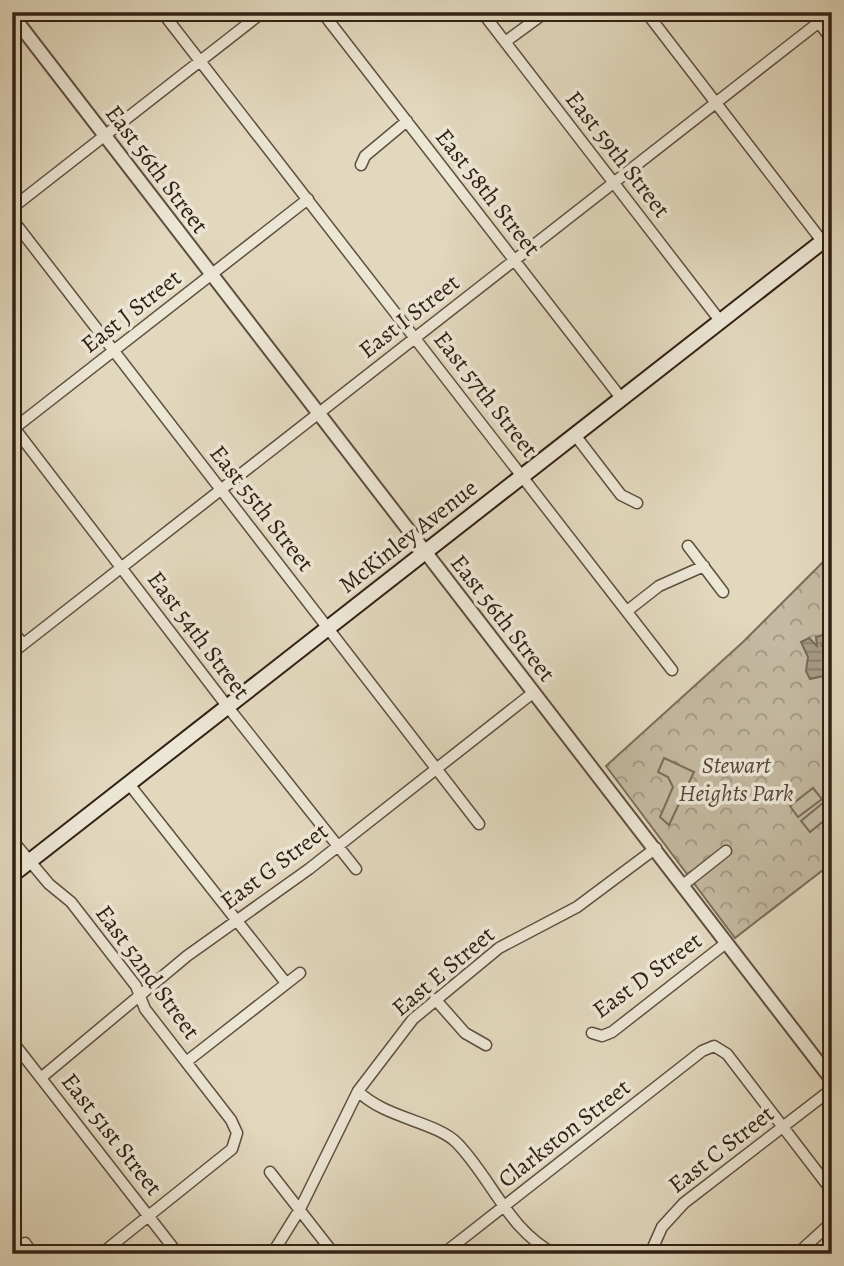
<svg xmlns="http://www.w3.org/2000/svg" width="844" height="1266" viewBox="0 0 844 1266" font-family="Alegreya,serif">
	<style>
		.forest { fill: url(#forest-crowns); stroke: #7b6d5b; stroke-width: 2 }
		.garden { fill: #c4b9a1; stroke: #7b6d5b; stroke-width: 2 }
		.water { fill: url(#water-rules); stroke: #786a58; stroke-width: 2 }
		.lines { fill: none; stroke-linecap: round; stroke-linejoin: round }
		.minor-casing { stroke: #5e4f3f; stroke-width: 13 }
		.tertiary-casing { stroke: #5e4f3f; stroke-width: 16 }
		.secondary-casing { stroke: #322115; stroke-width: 18 }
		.minor { stroke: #ece6d5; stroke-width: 10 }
		.tertiary { stroke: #ece6d5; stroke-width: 12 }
		.secondary { stroke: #ece6d5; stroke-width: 14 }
		.labels { text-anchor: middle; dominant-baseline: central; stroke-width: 7; stroke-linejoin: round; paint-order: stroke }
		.street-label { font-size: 24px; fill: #322115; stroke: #ece6d5 }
		.park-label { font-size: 24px; font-style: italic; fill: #564738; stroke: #ece6d5 }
	</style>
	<defs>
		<pattern id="forest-crowns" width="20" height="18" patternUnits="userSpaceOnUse" patternTransform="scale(1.75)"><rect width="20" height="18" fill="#c4b9a1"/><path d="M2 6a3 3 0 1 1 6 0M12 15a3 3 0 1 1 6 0" fill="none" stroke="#a09682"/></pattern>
		<pattern id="water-rules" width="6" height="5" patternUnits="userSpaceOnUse" patternTransform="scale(1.75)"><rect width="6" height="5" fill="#a69a85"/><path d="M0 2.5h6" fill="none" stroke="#887d6c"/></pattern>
	</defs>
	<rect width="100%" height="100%" fill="#e2d8be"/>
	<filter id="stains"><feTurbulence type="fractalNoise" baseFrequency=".00286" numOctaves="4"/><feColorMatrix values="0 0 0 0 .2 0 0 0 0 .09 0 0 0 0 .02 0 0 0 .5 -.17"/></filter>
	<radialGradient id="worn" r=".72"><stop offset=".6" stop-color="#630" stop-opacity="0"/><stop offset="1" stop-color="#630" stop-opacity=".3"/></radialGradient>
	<path class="forest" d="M 832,553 L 832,863 L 735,938 L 606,766 L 743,642 Z"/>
	<path class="garden" d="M 664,758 L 694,772 L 669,825 L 660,817 L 673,787 L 668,777 L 658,772 Z
		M 813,788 L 822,799 L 798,817 L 790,806 Z
		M 824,802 L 832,814 L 810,832 L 801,821 Z"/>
	<path class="water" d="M 832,632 L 832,640 L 821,646 L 832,645 L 832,674 L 810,679 L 806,671 L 808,657 L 801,642 L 809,638 L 817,646 L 816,637 Z"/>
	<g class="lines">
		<defs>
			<path id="minor" d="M 162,12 L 672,670
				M 322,12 L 621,398
				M 482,12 L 721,322
				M 646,12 L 832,254
				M 811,12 L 832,40
				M 505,42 L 546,12
				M 361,165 L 365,156 L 407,121
				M 12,208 L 263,12
				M 12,219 L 479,824
				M 12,425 L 227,706 L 356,869
				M 12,430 L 308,199
				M 575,435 L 621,495 L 637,503
				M 688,546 L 723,592
				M 627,611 L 659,586 L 704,566
				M 12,630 L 23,644
				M 12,653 L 832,12
				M 129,784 L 286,983
				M 12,840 L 49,884 L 71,902 L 136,986 L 145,1009 L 231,1120 L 237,1133 L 232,1149 L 101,1254
				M 683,885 L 726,851
				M 435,999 L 465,1033 L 486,1045
				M 592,1033 L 602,1036 L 612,1032 L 726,943
				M 12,1041 L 178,1254
				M 186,1062 L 300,973
				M 42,1077 L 187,956 L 309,869 L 534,692
				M 358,1091 C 384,1118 437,1122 457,1143 C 492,1179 508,1230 555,1254
				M 270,1172 L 334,1254
				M 25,1243 L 33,1254
				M 272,1254 L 300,1209 L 358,1091 L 413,1019 L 499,948 L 577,907 L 656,848
				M 443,1254 L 702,1051 L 714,1046 L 727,1054 L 832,1191
				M 650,1254 L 662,1227 L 684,1203 L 832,1089
				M 797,1254 L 832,1222"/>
			<path id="tertiary" d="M 12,15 L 832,1080"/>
			<path id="secondary" d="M 12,875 L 832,234"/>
		</defs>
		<use href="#minor" class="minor-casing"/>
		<use href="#tertiary" class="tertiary-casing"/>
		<use href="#secondary" class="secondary-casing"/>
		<use href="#minor" class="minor"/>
		<use href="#tertiary" class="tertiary"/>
		<use href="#secondary" class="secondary"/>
	</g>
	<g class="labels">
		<g class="street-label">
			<text transform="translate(618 154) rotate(52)">East 59th Street</text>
			<text transform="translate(157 169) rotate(53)">East 56th Street</text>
			<text transform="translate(488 192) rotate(52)">East 58th Street</text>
			<text transform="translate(131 311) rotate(-38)">East J Street</text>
			<text transform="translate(409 316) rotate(-38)">East I Street</text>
			<text transform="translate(486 394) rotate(52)">East 57th Street</text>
			<text transform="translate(262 508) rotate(52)">East 55th Street</text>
			<text transform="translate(408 536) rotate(-38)">McKinley Avenue</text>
			<text transform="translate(503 618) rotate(52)">East 56th Street</text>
			<text transform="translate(199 635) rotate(53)">East 54th Street</text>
			<text transform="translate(274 866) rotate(-37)">East G Street</text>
			<text transform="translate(443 971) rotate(-40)">East E Street</text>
			<text transform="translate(148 972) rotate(54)">East 52nd Street</text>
			<text transform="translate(647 975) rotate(-36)">East D Street</text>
			<text transform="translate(564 1133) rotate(-38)">Clarkston Street</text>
			<text transform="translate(112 1134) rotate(52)">East 51st Street</text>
			<text transform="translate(721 1149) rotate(-38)">East C Street</text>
		</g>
		<g class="park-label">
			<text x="736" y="765">Stewart<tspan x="736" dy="28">Heights Park</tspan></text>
		</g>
	</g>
	<rect width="844" height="1266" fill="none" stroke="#e2d8be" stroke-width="42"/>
	<rect x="14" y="14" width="816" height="1238" fill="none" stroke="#322115" stroke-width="3.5"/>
	<rect x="21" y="21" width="802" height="1224" fill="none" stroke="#322115" stroke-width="2"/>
	<rect width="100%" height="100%" filter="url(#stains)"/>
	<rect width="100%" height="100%" fill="url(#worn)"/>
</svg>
